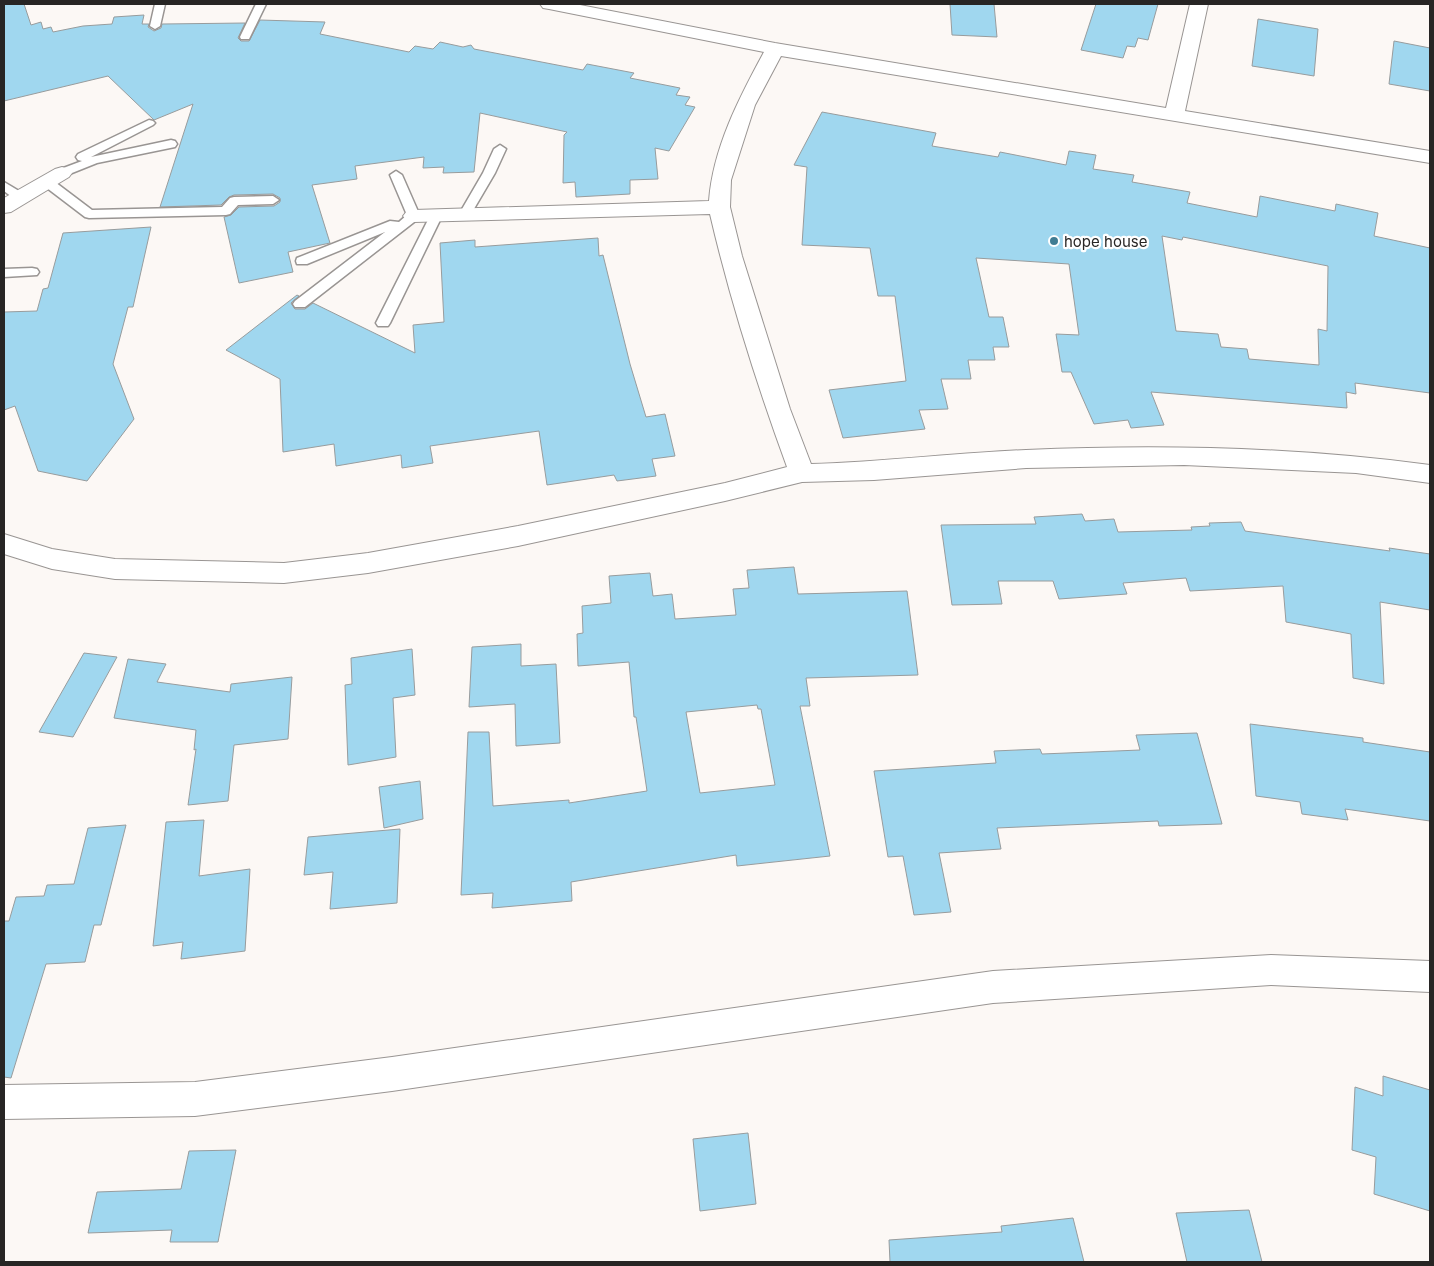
<svg xmlns="http://www.w3.org/2000/svg" width="1434" height="1266" viewBox="0 0 1434 1266" font-family="Inter,sans-serif">
	<style>
		.building { fill: #a0d7ef; stroke: #989c9d; fill-rule: evenodd }
		.lines { fill: none; stroke-linecap: round; stroke-linejoin: round }
		.service-casing { stroke: #999593; stroke-width: 3 }
		.minor-casing { stroke: #999593; stroke-width: 2 }
		.service { fill: #fff; fill-rule: evenodd }
		.minor { fill: #fff; fill-rule: evenodd }
		.poi-dot { fill: #407c93; stroke: #fff; stroke-width: 2 }
		.labels { text-anchor: middle; dominant-baseline: central; stroke-width: 4.5; stroke-linejoin: round; paint-order: stroke }
		.far-poi-label { font-size: 15px; fill: #272524; stroke: #fff; text-anchor: start }
	</style>
	<rect width="100%" height="100%" fill="#fcf8f5"/>
	<path class="building" d="M 4,4 L 24,4 L 31,25 L 41,22 L 43,29 L 51,27 L 53,32 L 83,26 L 112,24 L 114,17 L 144,15 L 142,24 L 149,24 L 148,27 L 154,31 L 161,28 L 162,24 L 245,23 L 238,38 L 241,41 L 249,41 L 260,20 L 325,22 L 320,34 L 409,52 L 415,46 L 433,49 L 440,42 L 463,47 L 471,45 L 474,49 L 583,70 L 587,64 L 634,73 L 630,78 L 680,88 L 676,95 L 690,97 L 685,105 L 695,107 L 669,151 L 655,148 L 658,179 L 630,180 L 630,194 L 576,197 L 575,182 L 563,183 L 564,135 L 567,132 L 480,113 L 474,172 L 443,173 L 444,167 L 423,168 L 424,157 L 355,166 L 357,179 L 312,185 L 330,243 L 288,252 L 293,272 L 239,283 L 224,217 L 231,215 L 239,207 L 274,206 L 280,202 L 280,198 L 273,194 L 234,195 L 229,197 L 221,205 L 160,207 L 193,104 L 154,120 L 108,76 L 4,101 Z
		M 950,4 L 994,4 L 997,37 L 952,35 Z
		M 1096,4 L 1158,4 L 1148,40 L 1138,38 L 1135,47 L 1127,46 L 1123,58 L 1081,50 Z
		M 1258,19 L 1318,29 L 1314,76 L 1252,66 Z
		M 1394,41 L 1430,48 L 1430,91 L 1389,84 Z
		M 822,112 L 936,133 L 932,146 L 998,157 L 1000,152 L 1066,165 L 1069,151 L 1096,155 L 1093,169 L 1134,175 L 1132,182 L 1190,192 L 1187,203 L 1257,217 L 1260,196 L 1335,211 L 1336,204 L 1378,213 L 1374,236 L 1430,248 L 1430,393 L 1355,383 L 1356,394 L 1346,392 L 1347,408 L 1151,392 L 1164,425 L 1131,428 L 1128,420 L 1094,424 L 1071,372 L 1062,372 L 1056,334 L 1079,335 L 1069,264 L 976,258 L 989,317 L 1003,317 L 1009,347 L 993,347 L 995,360 L 968,360 L 971,379 L 941,379 L 948,409 L 919,410 L 925,429 L 843,438 L 829,390 L 906,381 L 895,296 L 878,296 L 870,248 L 802,245 L 807,167 L 794,165 ZM 1162,236 L 1182,240 L 1183,237 L 1328,266 L 1327,331 L 1318,329 L 1319,365 L 1249,359 L 1247,349 L 1221,347 L 1218,334 L 1176,331 Z
		M 151,227 L 133,307 L 128,307 L 113,364 L 134,419 L 87,481 L 38,471 L 15,406 L 4,410 L 4,312 L 37,311 L 43,289 L 48,288 L 63,233 Z
		M 598,238 L 599,256 L 603,255 L 630,364 L 646,417 L 665,414 L 675,456 L 652,459 L 656,476 L 617,481 L 614,475 L 547,485 L 539,431 L 430,446 L 433,463 L 402,468 L 401,455 L 336,466 L 334,444 L 283,452 L 280,379 L 226,350 L 297,295 L 299,296 L 291,303 L 295,309 L 305,309 L 313,303 L 415,353 L 413,325 L 444,322 L 440,243 L 475,240 L 475,247 Z
		M 1082,514 L 1085,521 L 1114,519 L 1118,532 L 1192,530 L 1191,527 L 1210,526 L 1209,523 L 1241,522 L 1245,531 L 1390,551 L 1389,548 L 1430,554 L 1430,610 L 1380,602 L 1384,684 L 1353,678 L 1351,634 L 1286,622 L 1283,586 L 1190,591 L 1186,578 L 1123,583 L 1127,594 L 1059,599 L 1053,581 L 998,581 L 1002,604 L 952,605 L 941,525 L 1036,524 L 1034,517 Z
		M 794,567 L 798,594 L 907,591 L 918,675 L 806,678 L 810,706 L 800,706 L 830,856 L 737,866 L 736,855 L 571,882 L 572,901 L 492,908 L 493,893 L 461,895 L 468,732 L 489,732 L 493,806 L 569,800 L 569,803 L 647,791 L 636,717 L 634,717 L 629,662 L 578,666 L 577,634 L 583,633 L 582,606 L 611,603 L 609,576 L 650,573 L 653,596 L 672,594 L 675,619 L 736,615 L 733,589 L 749,588 L 747,570 ZM 757,705 L 758,709 L 761,709 L 775,785 L 700,793 L 686,712 Z
		M 521,644 L 521,666 L 556,664 L 560,743 L 516,746 L 515,704 L 469,707 L 472,647 Z
		M 412,649 L 415,695 L 393,698 L 396,757 L 348,765 L 345,685 L 352,684 L 351,658 Z
		M 84,653 L 117,657 L 73,737 L 39,732 Z
		M 128,659 L 166,664 L 157,682 L 230,692 L 231,684 L 292,677 L 288,739 L 234,745 L 228,801 L 188,805 L 196,749 L 194,750 L 196,730 L 114,718 Z
		M 1250,724 L 1363,738 L 1363,742 L 1430,752 L 1430,821 L 1345,809 L 1348,820 L 1302,814 L 1300,802 L 1256,796 Z
		M 1197,733 L 1222,824 L 1159,826 L 1158,821 L 997,828 L 1001,849 L 939,853 L 951,912 L 914,915 L 903,856 L 888,857 L 874,771 L 996,763 L 994,751 L 1040,749 L 1042,754 L 1140,750 L 1136,735 Z
		M 420,781 L 423,819 L 384,828 L 379,787 Z
		M 204,820 L 199,876 L 250,869 L 245,951 L 181,959 L 183,942 L 153,946 L 166,822 Z
		M 126,825 L 101,925 L 94,925 L 85,962 L 46,964 L 11,1078 L 4,1077 L 4,921 L 9,921 L 16,897 L 44,896 L 47,885 L 74,884 L 88,828 Z
		M 400,829 L 397,903 L 330,909 L 333,872 L 304,875 L 308,837 Z
		M 1383,1076 L 1430,1090 L 1430,1211 L 1374,1194 L 1376,1157 L 1352,1150 L 1355,1087 L 1383,1096 Z
		M 748,1133 L 756,1204 L 700,1211 L 693,1139 Z
		M 236,1150 L 218,1242 L 170,1242 L 172,1230 L 88,1233 L 97,1192 L 181,1189 L 189,1151 Z
		M 1249,1210 L 1262,1262 L 1187,1262 L 1176,1213 Z
		M 1073,1218 L 1084,1262 L 890,1262 L 889,1240 L 1002,1232 L 1001,1226 Z"/>
	<g class="lines">
		<defs>
			<path id="service" d="M 155,4 L 165,4 L 160,26 L 155,29 L 150,26 Z
				M 256,4 L 266,4 L 249,39 L 241,39 L 240,37 Z
				M 149,120 L 153,121 L 155,123 L 153,125 L 91,157 L 171,140 L 175,141 L 177,144 L 175,147 L 97,163 L 62,177 L 56,173 L 58,170 L 82,161 L 78,160 L 76,157 L 78,154 Z
				M 500,145 L 506,149 L 495,173 L 468,219 L 460,219 L 458,216 L 483,173 L 494,149 Z
				M 396,171 L 402,175 L 420,216 L 418,219 L 305,307 L 295,307 L 293,304 L 295,301 L 385,232 L 307,264 L 297,264 L 296,261 L 297,258 L 390,221 L 399,222 L 407,215 L 390,175 Z
				M 47,178 L 51,179 L 92,210 L 222,207 L 230,198 L 234,197 L 273,196 L 279,200 L 273,204 L 238,205 L 230,214 L 226,215 L 89,218 L 85,217 L 43,185 L 41,182 Z
				M 4,182 L 24,194 L 26,197 L 24,200 L 16,200 L 4,191 Z
				M 436,212 L 442,216 L 390,323 L 388,326 L 378,326 L 376,323 L 430,216 Z
				M 32,268 L 37,269 L 39,272 L 37,275 L 4,277 L 4,269 Z"/>
			<path id="minor" d="M 540,4 L 575,4 L 775,43 L 1166,108 L 1190,4 L 1208,4 L 1185,111 L 1430,151 L 1430,163 L 781,56 L 755,105 L 731,180 L 730,207 L 742,256 L 790,409 L 811,464 C 883,462 954,453 1026,450 C 1160,444 1297,447 1430,465 L 1430,483 L 1356,473 L 1184,465 L 1026,468 L 874,480 L 802,482 L 725,501 L 518,546 L 368,573 L 284,583 L 115,579 L 52,569 L 4,554 L 4,534 L 52,549 L 115,559 L 284,563 L 368,553 L 518,526 L 725,483 L 787,467 C 757,385 730,300 710,214 L 414,222 L 407,221 L 403,216 L 407,211 L 414,210 L 709,201 C 713,148 739,98 764,52 L 549,9 L 543,8 Z
				M 62,167 L 69,169 L 72,173 L 69,177 L 11,212 L 4,213 L 4,198 L 55,169 Z
				M 1271,955 L 1430,961 L 1430,992 L 1271,985 L 993,1003 L 392,1091 L 195,1116 L 4,1119 L 4,1085 L 195,1082 L 392,1057 L 993,971 Z"/>
		</defs>
		<use href="#service" class="service-casing"/>
		<use href="#minor" class="minor-casing"/>
		<use href="#service" class="service"/>
		<use href="#minor" class="minor"/>
	</g>
	<circle class="poi-dot" cx="1054" cy="241" r="5"/>
	<g class="labels">
		<g class="far-poi-label">
			<text x="1064" y="241">hope house</text>
		</g>
	</g>
	<rect width="1434" height="1266" fill="none" stroke="#272524" stroke-width="10"/>
</svg>
